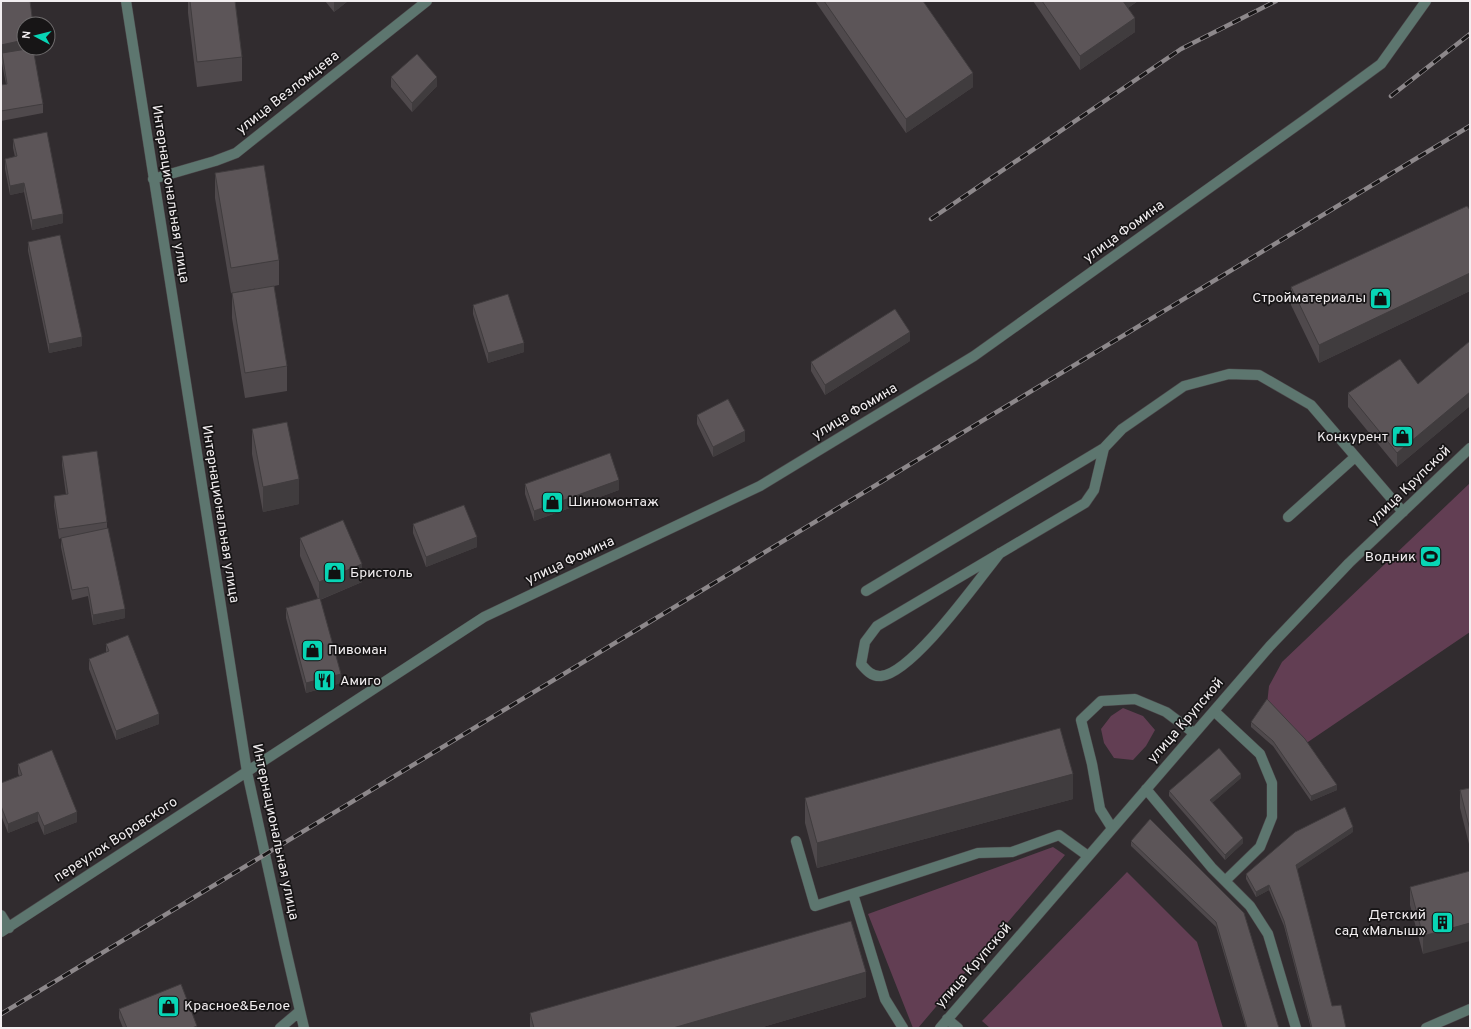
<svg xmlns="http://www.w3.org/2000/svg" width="1471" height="1029" viewBox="0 0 1471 1029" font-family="Overpass,sans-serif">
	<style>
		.green { fill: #623e53 }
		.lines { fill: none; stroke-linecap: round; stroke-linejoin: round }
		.minor-casing { stroke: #4c474a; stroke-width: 11 }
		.minor { stroke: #5d766f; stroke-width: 10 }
		.rail-casing { stroke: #8d888b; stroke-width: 4.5 }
		.rail { stroke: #171516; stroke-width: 3; stroke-dasharray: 9; stroke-linecap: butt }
		.wall { fill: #4f494c }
		.shaded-wall { fill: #403c3e }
		.building { fill: #5c5558; stroke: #403c3e }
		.labels { text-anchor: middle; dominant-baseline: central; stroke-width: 3.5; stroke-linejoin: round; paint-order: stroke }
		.street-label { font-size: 14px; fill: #f2eef0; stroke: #171516 }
		.poi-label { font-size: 14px; fill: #f2eef0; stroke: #171516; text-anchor: start }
	</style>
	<rect width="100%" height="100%" fill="#312c2f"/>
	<path class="green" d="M 1470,483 L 1470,632 L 1305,744 L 1267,704 L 1269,686 L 1282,662 Z
		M 1123,708 L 1143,716 L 1155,730 L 1146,746 L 1133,760 L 1114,758 L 1104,743 L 1101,729 L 1111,716 Z
		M 1053,847 L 1065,855 L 918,1028 L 913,1028 L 868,914 Z
		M 1127,872 L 1197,942 L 1223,1028 L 990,1028 L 982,1021 Z"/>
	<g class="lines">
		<defs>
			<path id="minor" d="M 126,1 L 247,772 L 285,946 L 304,1028
				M 153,179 L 215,161 L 236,153 L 427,1
				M 1288,517 L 1355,457
				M 1000,553 C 979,579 913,673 881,676 C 872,677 866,670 861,664 L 865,642 L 877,626 L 1085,503 L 1094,490 L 1104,448 L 1122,429 L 1184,386 L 1229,374 L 1259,375 L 1311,405 L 1403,512
				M 866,591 L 1104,448
				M 1214,711 L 1260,754 L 1272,783 L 1272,817 L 1260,847 L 1225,881
				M 1146,789 L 1212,868 L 1250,906 L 1268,934 L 1296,1028
				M 1112,828 L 1100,809 L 1092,764 L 1081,720 L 1101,701 L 1135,699 L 1166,712 L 1194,733
				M 796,841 L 815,906 L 978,853 L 1012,852 L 1059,835 L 1088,856
				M 853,894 L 885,999 L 903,1028
				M 1,915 L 9,928
				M 1,932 L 484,617 L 760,486 L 974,356 L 1310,116 L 1381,64 L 1426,1
				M 947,1019 L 958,1028
				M 280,1028 L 300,1011
				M 940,1028 L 1270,646 L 1349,563 L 1470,448
				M 1426,1028 L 1470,1009"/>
		</defs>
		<use href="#minor" class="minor-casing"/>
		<use href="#minor" class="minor"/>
		<defs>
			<path id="rail" d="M 1391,96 L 1470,34
				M 931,219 L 1181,49 L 1276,1
				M 1,1014 L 1470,126"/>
		</defs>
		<use href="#rail" class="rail-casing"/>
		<use href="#rail" class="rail"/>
	</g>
	<path class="wall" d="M 1,1 L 24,49 L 43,104 L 43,113 L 1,121 L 1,85 L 6,84 L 2,63 L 2,55 L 1,55 Z
		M 188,1 L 235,1 L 242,57 L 242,81 L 197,87 L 188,13 Z
		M 325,1 L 348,1 L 334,12 Z
		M 815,1 L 923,1 L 973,87 L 906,133 Z
		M 1033,1 L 1138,1 L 1128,8 L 1135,32 L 1080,70 Z
		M 391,77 L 437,86 L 412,112 L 391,87 Z
		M 13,139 L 63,223 L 32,230 L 24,192 L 10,195 L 5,169 L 5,159 L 15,157 L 13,148 Z
		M 215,173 L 279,260 L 279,285 L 274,286 L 287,366 L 287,391 L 245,398 L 232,318 L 232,293 L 265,287 L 231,293 L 215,198 Z
		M 1470,188 L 1470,206 L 1469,203 L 1469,189 Z
		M 1470,210 L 1470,291 L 1319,363 L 1291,305 L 1291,287 Z
		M 28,242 L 82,346 L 49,353 L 28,251 Z
		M 473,305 L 524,352 L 488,363 L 473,314 Z
		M 910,341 L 825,395 L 811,371 L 811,362 Z
		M 1470,341 L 1470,406 L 1397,467 L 1348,407 L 1348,393 L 1418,384 Z
		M 697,415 L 745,441 L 713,457 L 697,424 Z
		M 252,429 L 299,504 L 263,512 L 252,454 Z
		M 62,456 L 107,522 L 107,528 L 125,618 L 93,625 L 88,596 L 72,600 L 61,547 L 61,538 L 59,539 L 54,506 L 54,496 L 66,495 L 62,465 Z
		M 525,484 L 619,490 L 534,521 L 525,494 Z
		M 413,524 L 477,547 L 426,567 L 413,533 Z
		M 300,538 L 362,582 L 320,600 L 341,683 L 306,693 L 286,618 L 286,608 L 318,599 L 300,556 Z
		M 106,644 L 159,724 L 116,740 L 89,669 L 89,659 L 106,653 Z
		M 1251,722 L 1337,790 L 1311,801 L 1273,746 L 1251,727 Z
		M 18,764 L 77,822 L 44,835 L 38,821 L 8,833 L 1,815 L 1,783 L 19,776 L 18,773 Z
		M 1241,778 L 1212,803 L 1243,843 L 1225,860 L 1169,796 L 1169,791 Z
		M 1470,788 L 1470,848 L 1460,808 L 1460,790 Z
		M 805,798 L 1073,799 L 817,868 L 805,823 Z
		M 1353,832 L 1297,869 L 1332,1006 L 1346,1028 L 1311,1028 L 1284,926 L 1269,890 L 1256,897 L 1246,879 L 1246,874 Z
		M 1131,841 L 1244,913 L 1279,1028 L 1246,1028 L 1216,927 L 1131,846 Z
		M 1470,871 L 1423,954 L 1410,905 L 1410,887 Z
		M 866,997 L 759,1028 L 530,1028 L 530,1013 Z
		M 119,1009 L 197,1028 L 123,1028 L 119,1018 Z"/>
	<path class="shaded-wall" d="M 334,1 L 348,1 L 334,12 Z
		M 1122,1 L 1138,1 L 1122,12 Z
		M 1135,18 L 1135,32 L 1080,70 L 1080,56 Z
		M 24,40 L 24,48 L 30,48 L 1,55 L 1,45 Z
		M 973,73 L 973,87 L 906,133 L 906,119 Z
		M 437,77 L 437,86 L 412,112 L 412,103 Z
		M 24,183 L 24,192 L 10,195 L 10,186 Z
		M 63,214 L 63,223 L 32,230 L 32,220 Z
		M 1470,273 L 1470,291 L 1319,363 L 1319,345 Z
		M 910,332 L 910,341 L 825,395 L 825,385 Z
		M 82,337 L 82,346 L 49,353 L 49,344 Z
		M 524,343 L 524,352 L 488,363 L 488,353 Z
		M 1470,392 L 1470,406 L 1397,467 L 1397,453 Z
		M 745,431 L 745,441 L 713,457 L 713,447 Z
		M 299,479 L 299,504 L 263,512 L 263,487 Z
		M 619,480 L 619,490 L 534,521 L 534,511 Z
		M 477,537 L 477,547 L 426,567 L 426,557 Z
		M 362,564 L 362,582 L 319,600 L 319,582 Z
		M 125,609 L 125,618 L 93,625 L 93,615 Z
		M 341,674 L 341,683 L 306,693 L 306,683 Z
		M 1,681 L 2,681 L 2,690 L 1,690 Z
		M 159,714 L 159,724 L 116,740 L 116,731 Z
		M 1073,774 L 1073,799 L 817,868 L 817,843 Z
		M 1241,774 L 1241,778 L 1210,805 L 1210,800 Z
		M 1337,785 L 1337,790 L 1311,801 L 1311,796 Z
		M 38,812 L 38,821 L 8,833 L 8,824 Z
		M 77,812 L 77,822 L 44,835 L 44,826 Z
		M 1353,827 L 1353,832 L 1296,870 L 1296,865 Z
		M 1243,838 L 1243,843 L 1225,860 L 1225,855 Z
		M 1269,885 L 1269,890 L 1256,897 L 1256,892 Z
		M 1470,923 L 1470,941 L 1423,954 L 1423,936 Z
		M 866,972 L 866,997 L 759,1028 L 673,1028 Z"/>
	<path class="building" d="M 1,1 L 30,1 L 33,24 L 24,24 L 24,40 L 1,45 Z
		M 190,1 L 235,1 L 242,57 L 197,62 Z
		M 824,1 L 923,1 L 973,73 L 906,119 Z
		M 1042,1 L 1123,1 L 1135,18 L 1080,56 Z
		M 33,48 L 43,104 L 1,111 L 1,85 L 7,84 L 2,53 Z
		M 417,54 L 437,77 L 412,103 L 391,77 Z
		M 47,132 L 63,214 L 32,220 L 24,183 L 10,186 L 5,159 L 17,156 L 13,139 Z
		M 264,165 L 279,260 L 231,268 L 215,173 Z
		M 1467,206 L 1470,210 L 1470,273 L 1319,345 L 1291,287 Z
		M 60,235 L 82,337 L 49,344 L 28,242 Z
		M 274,286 L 287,366 L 245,373 L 232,293 Z
		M 508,294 L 524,343 L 488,353 L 473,305 Z
		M 895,309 L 910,332 L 825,385 L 811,362 Z
		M 1470,341 L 1470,392 L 1397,453 L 1348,393 L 1400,359 L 1418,384 Z
		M 728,399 L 745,431 L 713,447 L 697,415 Z
		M 287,422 L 299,479 L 263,487 L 252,429 Z
		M 97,451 L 107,522 L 59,529 L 54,496 L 68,494 L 62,456 Z
		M 610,453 L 619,480 L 534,511 L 525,484 Z
		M 464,505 L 477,537 L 426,557 L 413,524 Z
		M 343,520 L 362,564 L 319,582 L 300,538 Z
		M 108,528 L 125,609 L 93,615 L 88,587 L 72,590 L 61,538 Z
		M 320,598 L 341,674 L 306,683 L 286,608 Z
		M 128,635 L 159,714 L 116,731 L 89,659 L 109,651 L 106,644 Z
		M 1267,699 L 1305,739 L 1337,785 L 1311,796 L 1273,741 L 1251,722 Z
		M 1060,728 L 1073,774 L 817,843 L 805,798 Z
		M 1219,748 L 1241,774 L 1210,800 L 1243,838 L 1225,855 L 1169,791 Z
		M 52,750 L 77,812 L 44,826 L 38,812 L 8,824 L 1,806 L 1,783 L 22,775 L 18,764 Z
		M 1470,788 L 1470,830 L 1460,790 Z
		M 1345,807 L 1353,827 L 1296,865 L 1332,1006 L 1341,1005 L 1346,1028 L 1312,1028 L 1284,921 L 1269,885 L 1256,892 L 1246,874 L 1295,832 Z
		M 1150,819 L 1244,913 L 1279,1028 L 1247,1028 L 1216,922 L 1131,841 Z
		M 1470,871 L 1470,923 L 1423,936 L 1410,887 Z
		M 851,921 L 866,972 L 673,1028 L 534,1028 L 530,1013 Z
		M 181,984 L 197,1026 L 192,1028 L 127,1028 L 119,1009 Z"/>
	<defs>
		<symbol id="shop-square" viewBox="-11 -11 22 22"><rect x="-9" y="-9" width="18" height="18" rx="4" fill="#08d5b5" stroke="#171516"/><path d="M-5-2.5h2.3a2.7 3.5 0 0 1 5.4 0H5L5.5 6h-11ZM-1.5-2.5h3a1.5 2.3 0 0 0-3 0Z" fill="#111"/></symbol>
		<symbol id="stadium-square" viewBox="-11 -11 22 22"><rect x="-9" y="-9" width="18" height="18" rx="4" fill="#08d5b5" stroke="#171516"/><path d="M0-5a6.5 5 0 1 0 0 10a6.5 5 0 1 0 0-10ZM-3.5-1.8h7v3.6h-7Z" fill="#111"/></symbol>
		<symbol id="restaurant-square" viewBox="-11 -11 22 22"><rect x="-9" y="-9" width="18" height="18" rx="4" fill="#08d5b5" stroke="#171516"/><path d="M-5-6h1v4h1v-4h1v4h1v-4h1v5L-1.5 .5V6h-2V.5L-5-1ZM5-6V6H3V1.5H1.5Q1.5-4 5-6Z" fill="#111"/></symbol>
		<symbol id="building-square" viewBox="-11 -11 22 22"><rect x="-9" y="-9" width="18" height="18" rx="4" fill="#08d5b5" stroke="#171516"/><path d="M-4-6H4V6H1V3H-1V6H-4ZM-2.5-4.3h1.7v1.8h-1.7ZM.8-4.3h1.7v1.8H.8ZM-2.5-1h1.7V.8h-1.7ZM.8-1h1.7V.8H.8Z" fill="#111"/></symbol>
	</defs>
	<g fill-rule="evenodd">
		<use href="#shop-square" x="1368" y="286" width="25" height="25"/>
		<use href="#shop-square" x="1390" y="424" width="25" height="25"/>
		<use href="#shop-square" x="540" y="490" width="25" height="25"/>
		<use href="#stadium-square" x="1418" y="544" width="25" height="25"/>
		<use href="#shop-square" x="322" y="560" width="25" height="25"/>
		<use href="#shop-square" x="300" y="638" width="25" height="25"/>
		<use href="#restaurant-square" x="312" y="668" width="25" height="25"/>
		<use href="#building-square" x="1430" y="910" width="25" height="25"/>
		<use href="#shop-square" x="156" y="994" width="25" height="25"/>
	</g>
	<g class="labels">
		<g class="street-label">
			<text transform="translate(288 93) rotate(-38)">улица Везломцева</text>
			<text transform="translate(170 194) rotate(81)">Интернациональная улица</text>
			<text transform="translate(1124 232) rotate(-36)">улица Фомина</text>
			<text transform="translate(855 412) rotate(-31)">улица Фомина</text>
			<text transform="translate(1410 486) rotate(-44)">улица Крупской</text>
			<text transform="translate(220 514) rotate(81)">Интернациональная улица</text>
			<text transform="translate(570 561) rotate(-25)">улица Фомина</text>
			<text transform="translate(1186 721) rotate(-49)">улица Крупской</text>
			<text transform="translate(275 832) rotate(78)">Интернациональная улица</text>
			<text transform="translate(116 840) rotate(-33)">переулок Воровского</text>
			<text transform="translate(974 966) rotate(-49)">улица Крупской</text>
		</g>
		<g class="poi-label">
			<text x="1366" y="298" text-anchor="end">Стройматериалы</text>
			<text x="1388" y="437" text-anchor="end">Конкурент</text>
			<text x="568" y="502">Шиномонтаж</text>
			<text x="1416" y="557" text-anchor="end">Водник</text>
			<text x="350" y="573">Бристоль</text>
			<text x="328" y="650">Пивоман</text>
			<text x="340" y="681">Амиго</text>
			<text x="1426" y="915" text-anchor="end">Детский<tspan x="1426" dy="16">сад «Малыш»</tspan></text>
			<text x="184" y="1006">Красное&amp;Белое</text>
		</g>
	</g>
	<rect width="1471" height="1029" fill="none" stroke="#f2eef0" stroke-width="4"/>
	<g transform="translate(36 36) rotate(277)"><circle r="19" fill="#171516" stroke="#6f6c6d"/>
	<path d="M0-3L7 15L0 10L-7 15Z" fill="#08d5b5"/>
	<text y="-6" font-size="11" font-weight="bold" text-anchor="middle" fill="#f2eef0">N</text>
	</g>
</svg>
